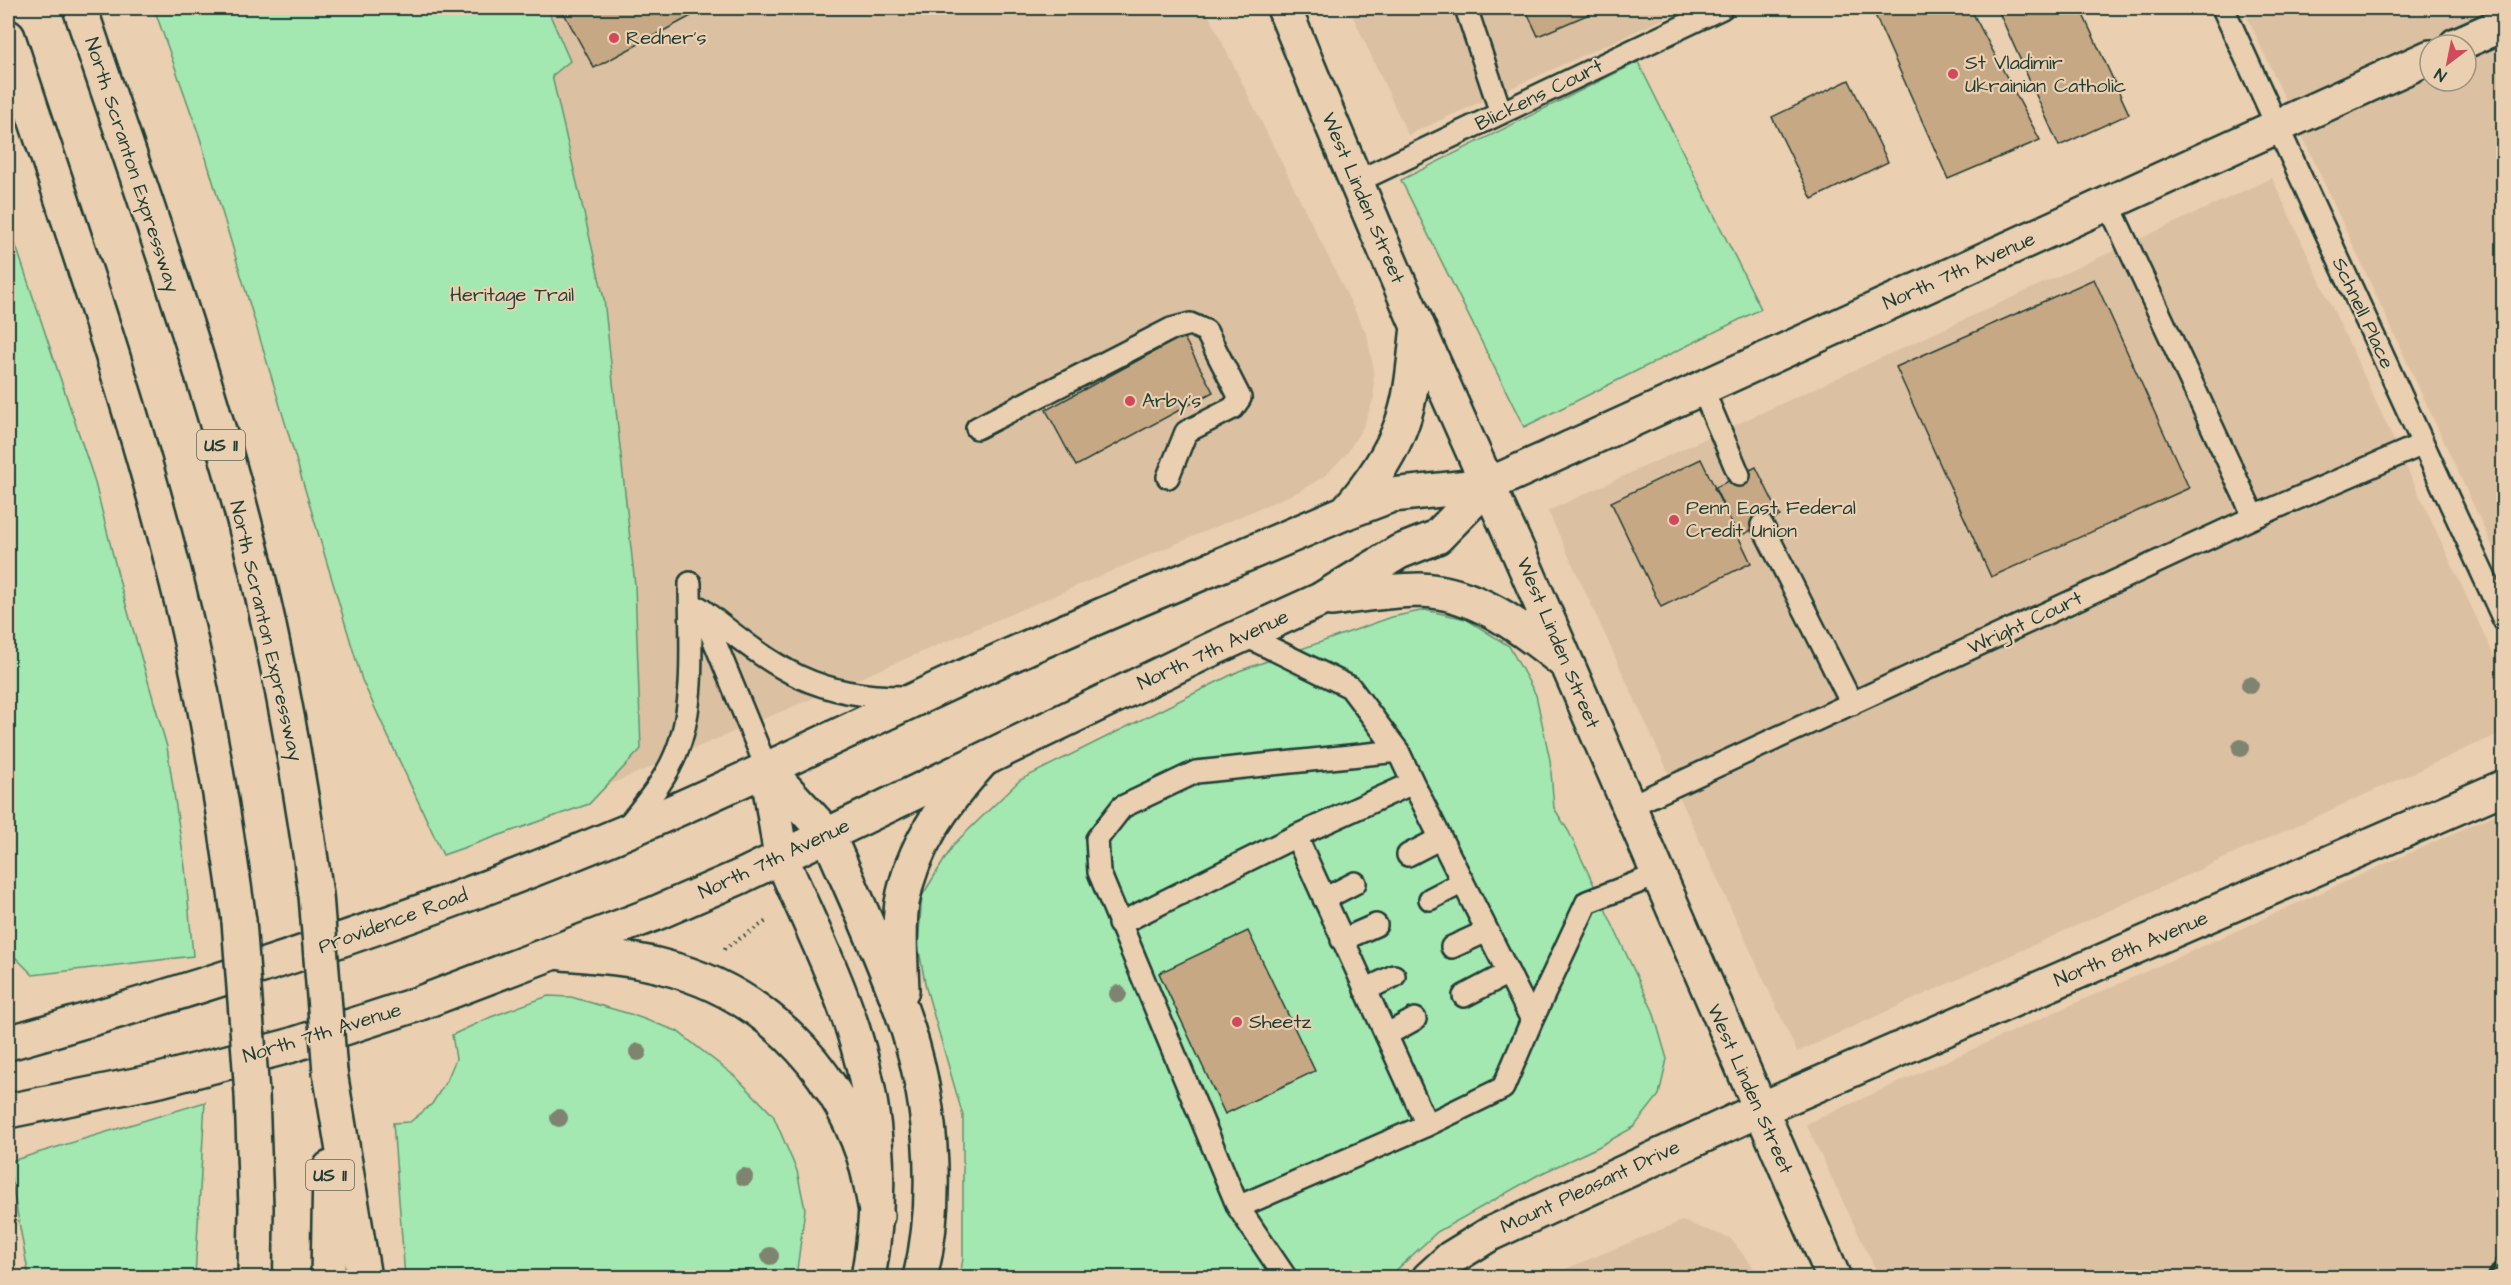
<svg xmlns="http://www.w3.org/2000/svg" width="2511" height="1285" viewBox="0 0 2511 1285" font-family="'Architects Daughter',sans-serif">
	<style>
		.built { fill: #dcc0a2; fill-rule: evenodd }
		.green { fill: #a3e7b1; stroke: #619272; stroke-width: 1.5 }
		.building { fill: #c7a884; stroke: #1f3d34; stroke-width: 1.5 }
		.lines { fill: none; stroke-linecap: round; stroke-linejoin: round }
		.lane-casing { stroke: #1f3d34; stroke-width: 26 }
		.street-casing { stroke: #1f3d34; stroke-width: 38 }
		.secondary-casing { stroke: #1f3d34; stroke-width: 38 }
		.highway-casing { stroke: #1f3d34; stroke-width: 38 }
		.path { stroke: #1f3d34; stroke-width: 4; stroke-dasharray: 1.5 4.5; stroke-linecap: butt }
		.lane { stroke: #eacfb1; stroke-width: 21 }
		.street { stroke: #eacfb1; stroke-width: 33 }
		.secondary { stroke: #eacfb1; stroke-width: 33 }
		.highway { stroke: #eacfb1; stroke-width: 33 }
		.rail { stroke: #1f3d34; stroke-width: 4.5 }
		.highway-bridge-casing { stroke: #1f3d34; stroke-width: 38; stroke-linecap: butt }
		.highway-bridge { stroke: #eacfb1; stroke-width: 33 }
		.tree { fill: #7e8470 }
		.poi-dot { fill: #d1495b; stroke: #eacfb1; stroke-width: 2 }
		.labels { text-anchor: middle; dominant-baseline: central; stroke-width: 4.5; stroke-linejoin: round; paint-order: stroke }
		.shield { fill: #eacfb1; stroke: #5c695a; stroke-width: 1.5 }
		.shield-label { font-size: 18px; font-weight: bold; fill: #1f3d34 }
		.poi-label { font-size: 20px; fill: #1f3d34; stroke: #eacfb1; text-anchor: start }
		.street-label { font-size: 20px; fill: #1f3d34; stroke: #eacfb1 }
		.park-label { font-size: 20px; fill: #26463a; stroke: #eacfb1 }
	</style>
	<rect width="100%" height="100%" fill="#eacfb1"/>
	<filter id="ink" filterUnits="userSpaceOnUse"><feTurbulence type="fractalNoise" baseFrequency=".0167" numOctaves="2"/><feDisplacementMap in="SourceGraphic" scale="12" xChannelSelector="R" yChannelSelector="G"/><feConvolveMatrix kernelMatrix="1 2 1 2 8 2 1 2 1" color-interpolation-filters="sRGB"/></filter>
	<g filter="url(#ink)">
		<path class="built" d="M 437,8 L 1205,8 L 1367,335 L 1373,366 L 1374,398 L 1363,427 L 1347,453 L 1326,475 L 1300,491 L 599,789 Z
			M 1349,8 L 1687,8 L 1408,135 Z
			M 2243,8 L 2503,8 L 2503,569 ZM 2430,45 L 2466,45 L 2466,81 L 2430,81 Z
			M 2272,178 L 2503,675 L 2503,732 L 1797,1052 L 1548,511 Z
			M 2503,811 L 2503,1277 L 1879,1277 L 1806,1124 Z
			M 1682,1221 L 1730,1238 L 1761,1277 L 1546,1277 Z"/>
		<path class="green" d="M 154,8 L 547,8 L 570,61 L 552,76 L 604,299 L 635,585 L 641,749 L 589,804 L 443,855 L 362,680 L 200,138 Z
			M 1638,62 L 1761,309 L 1524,427 L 1401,180 Z
			M 8,222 L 94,479 L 122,591 L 167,747 L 185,867 L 193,956 L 33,975 L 14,956 L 8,939 L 8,857 L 11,826 L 8,776 Z
			M 1425,610 L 1466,619 L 1509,646 L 1536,695 L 1550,760 L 1554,808 L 1569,832 L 1653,1011 L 1667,1059 L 1659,1095 L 1634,1127 L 1598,1147 L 1538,1175 L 1437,1232 L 1389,1277 L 960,1277 L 963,1258 L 963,1116 L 926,988 L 918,945 L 922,896 L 954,844 L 1020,780 L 1239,671 L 1392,617 Z
			M 548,996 L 571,997 L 630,1014 L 677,1031 L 737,1078 L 773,1115 L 797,1171 L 805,1209 L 796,1277 L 405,1277 L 393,1123 L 410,1122 L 432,1104 L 447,1080 L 456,1059 L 452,1035 L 491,1017 Z
			M 205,1102 L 195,1277 L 29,1277 L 8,1162 Z"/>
		<path class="building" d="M 561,8 L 706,8 L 594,68 Z
			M 1525,8 L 1603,8 L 1538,36 Z
			M 1872,8 L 1970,8 L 2040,140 L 1948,179 Z
			M 1997,8 L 2080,8 L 2129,114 L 2059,146 Z
			M 1849,80 L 1888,162 L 1812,199 L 1772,117 Z
			M 2094,279 L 2189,488 L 1991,577 L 1896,367 Z
			M 1183,336 L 1213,392 L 1076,466 L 1046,410 Z
			M 1701,459 L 1751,563 L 1661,607 L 1611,502 Z
			M 1756,467 L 1780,516 L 1738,537 L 1714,488 Z
			M 1248,931 L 1315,1071 L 1225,1114 L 1159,973 Z"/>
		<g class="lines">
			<defs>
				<path id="lane" d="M 1466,8 L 1501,113
					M 2223,8 L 2504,620
					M 1356,182 L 1722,8
					M 2108,203 L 2254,517
					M 1702,388 L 1739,475
					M 977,428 L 1171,329 L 1190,324 L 1206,331 L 1240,398 L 1233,408 L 1186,432 L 1168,477
					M 1762,525 L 1852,704
					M 700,608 C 775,667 810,698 910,697
					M 702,611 L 767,769
					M 1244,635 L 1350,687 L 1398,751 L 1413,783
					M 1628,807 L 2254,517 L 2423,444
					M 625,829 C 645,804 667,779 678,748 C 696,700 690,635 690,583
					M 1296,836 L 1427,1125
					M 1408,855 L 1439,839
					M 1324,899 L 1355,883
					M 1430,899 L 1463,882
					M 1119,924 L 1296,836 L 1413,783 L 1532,1020
					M 1342,940 L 1376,925
					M 1452,947 L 1487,931
					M 1365,990 L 1394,976
					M 1464,996 L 1508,973
					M 1386,1035 L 1415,1019
					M 1238,1207 L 1099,872 L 1097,839 L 1122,807 L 1196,772 L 1398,751
					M 1286,1278 L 1238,1207 L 1427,1125 L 1503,1088 L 1532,1020 L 1587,902 L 1657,875"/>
				<path id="street" d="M 2456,45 L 2504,24
					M 1570,448 L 2430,57
					M 1429,1278 L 1451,1258 L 1490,1234 L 1759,1110 L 2504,787"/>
				<path id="secondary" d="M 1284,8 C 1359,191 1436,373 1519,553 L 1834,1278
					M 1345,513 C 1369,486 1390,457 1402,423 C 1413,393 1414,358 1418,327
					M 1332,599 C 1361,595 1390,590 1420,590 C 1476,592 1522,628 1563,661
					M 767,769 L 828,835
					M 767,769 L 781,857
					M 8,1043 C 217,984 423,917 623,833 C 764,774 899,704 1038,643 C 1139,598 1242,557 1344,513 L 1392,495 L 1488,485 L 1570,448
					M 8,1111 L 160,1080 L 289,1046 L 415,1005 L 654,914 L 742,876 L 1208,651 L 1320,600 L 1399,552 L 1437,537 L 1488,485"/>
				<path id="highway" d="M 80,8 C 142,194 211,381 257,572 C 282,679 301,787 316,895
					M 8,37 C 68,220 133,403 179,591 C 206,700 224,810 239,921
					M 828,835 C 853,893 881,952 902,1012 C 931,1093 941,1193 920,1278
					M 781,857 C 805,914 834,971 853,1030 C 879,1111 883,1194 868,1278
					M 554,952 C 591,956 628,957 664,967 C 762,992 832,1063 864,1157 C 870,1176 873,1197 877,1216
					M 902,990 C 901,961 898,931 902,903 C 912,846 945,802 982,761
					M 330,1072 L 364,1278
					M 252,1094 L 256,1208 L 255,1278
					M 328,1278 L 330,1168"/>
			</defs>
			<use href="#lane" class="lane-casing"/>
			<use href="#street" class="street-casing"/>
			<use href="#secondary" class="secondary-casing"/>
			<use href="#highway" class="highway-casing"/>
			<path class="path" d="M 724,949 L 768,920"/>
			<use href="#lane" class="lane"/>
			<use href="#street" class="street"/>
			<use href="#secondary" class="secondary"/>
			<use href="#highway" class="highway"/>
			<path class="rail" d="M 2487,1278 L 2504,1250
				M 2503,1278 L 2504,1277"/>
			<defs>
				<path id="highway-bridge" d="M 316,895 L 330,1072
					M 239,921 L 252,1094"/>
			</defs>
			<use href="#highway-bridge" class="highway-bridge-casing"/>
			<use href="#highway-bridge" class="highway-bridge"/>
		</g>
		<g class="tree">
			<circle cx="2250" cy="685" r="9"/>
			<circle cx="2241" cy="748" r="9"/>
			<circle cx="1118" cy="994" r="9"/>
			<circle cx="638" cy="1052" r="9"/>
			<circle cx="559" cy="1118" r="9"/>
			<circle cx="744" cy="1177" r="9"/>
			<circle cx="770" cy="1256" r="9"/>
		</g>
	</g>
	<g class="poi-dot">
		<circle cx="614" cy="38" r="6"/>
		<circle cx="1953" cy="74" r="6"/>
		<circle cx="1130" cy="401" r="6"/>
		<circle cx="1674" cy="520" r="6"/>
		<circle cx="1237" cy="1022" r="6"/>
	</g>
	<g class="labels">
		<g class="shield">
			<rect x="197" y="430" width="48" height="30" rx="4.5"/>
			<rect x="306" y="1160" width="48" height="30" rx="4.5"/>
		</g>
		<g class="shield-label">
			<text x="221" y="445">US 11</text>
			<text x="330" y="1175">US 11</text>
		</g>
		<g class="poi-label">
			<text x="626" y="38">Redner's</text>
			<text x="1965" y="63">St Vladimir<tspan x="1965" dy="23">Ukrainian Catholic</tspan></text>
			<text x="1142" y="401">Arby's</text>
			<text x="1686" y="508">Penn East Federal<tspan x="1686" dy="23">Credit Union</tspan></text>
			<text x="1249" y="1022">Sheetz</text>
		</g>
		<g class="street-label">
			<text transform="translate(1539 95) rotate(-26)">Blickens Court</text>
			<text transform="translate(132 165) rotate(72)">North Scranton Expressway</text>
			<text transform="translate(1363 198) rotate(67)">West Linden Street</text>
			<text transform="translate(1959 271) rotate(-24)">North 7th Avenue</text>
			<text transform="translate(2363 313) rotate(65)">Schnell Place</text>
			<text transform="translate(2025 623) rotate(-25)">Wright Court</text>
			<text transform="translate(266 631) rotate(77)">North Scranton Expressway</text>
			<text transform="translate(1558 643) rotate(67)">West Linden Street</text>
			<text transform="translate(1213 650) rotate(-25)">North 7th Avenue</text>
			<text transform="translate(774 859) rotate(-25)">North 7th Avenue</text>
			<text transform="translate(393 921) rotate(-20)">Providence Road</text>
			<text transform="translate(2131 949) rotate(-23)">North 8th Avenue</text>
			<text transform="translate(322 1033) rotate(-17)">North 7th Avenue</text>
			<text transform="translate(1750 1089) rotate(66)">West Linden Street</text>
			<text transform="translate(1590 1187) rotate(-25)">Mount Pleasant Drive</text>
		</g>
		<g class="park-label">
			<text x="512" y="295">Heritage Trail</text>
		</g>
	</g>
	<rect width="2511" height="1285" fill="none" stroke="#eacfb1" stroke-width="30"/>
	<rect x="15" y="15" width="2481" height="1255" fill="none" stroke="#1f3d34" stroke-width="2" filter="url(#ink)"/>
	<g transform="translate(2448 63) rotate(212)"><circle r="28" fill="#eacfb1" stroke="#99957f" stroke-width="1.5"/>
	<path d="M0-4.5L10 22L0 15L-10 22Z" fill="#d1495b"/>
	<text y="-9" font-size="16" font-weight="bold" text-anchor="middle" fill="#1f3d34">N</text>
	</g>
</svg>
